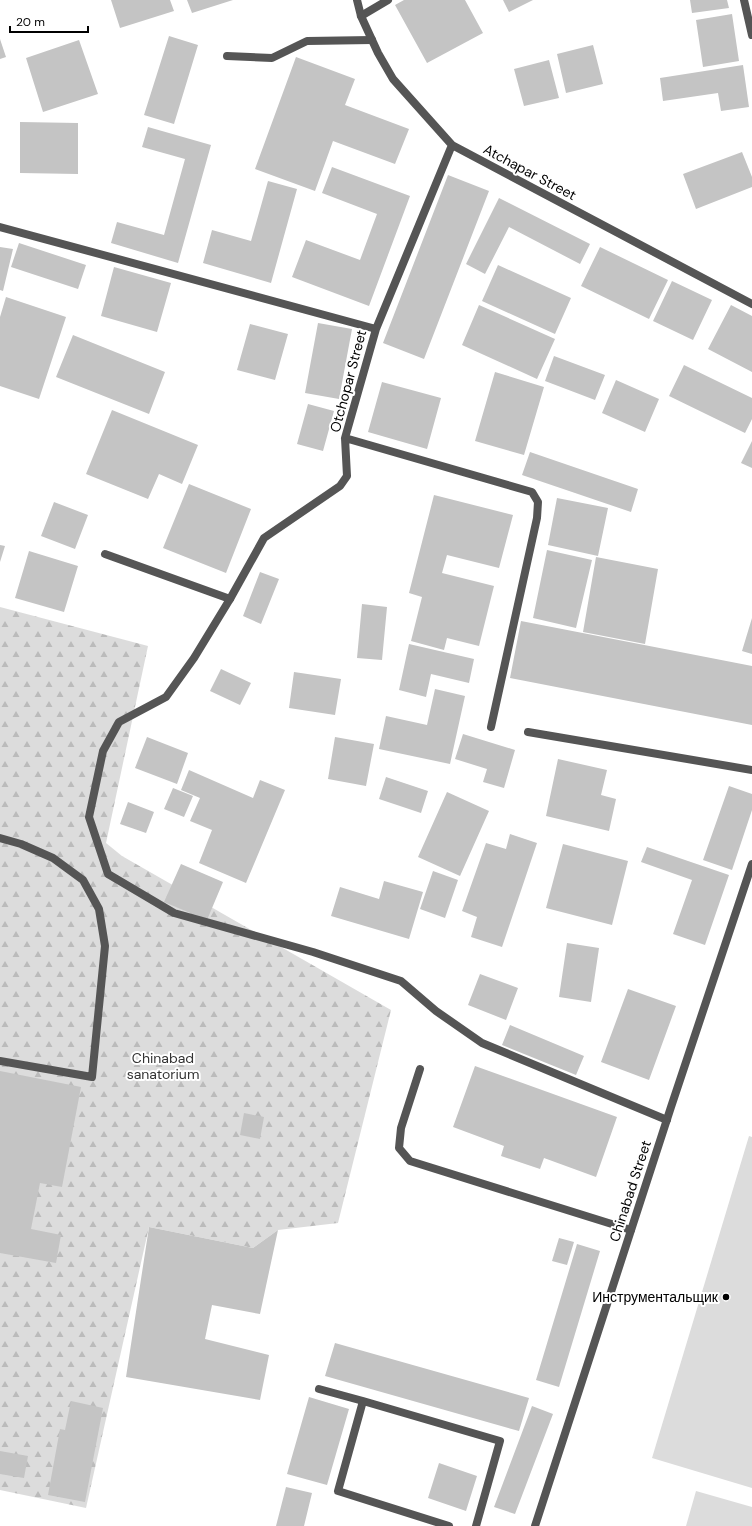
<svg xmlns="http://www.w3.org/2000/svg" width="752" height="1526" viewBox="0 0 752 1526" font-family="'DM Sans',sans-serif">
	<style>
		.forest { fill: url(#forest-firs) }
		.pitch { fill: #dcdcdc }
		.building { fill: #c4c4c4 }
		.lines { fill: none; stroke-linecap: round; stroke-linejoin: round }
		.service { stroke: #555; stroke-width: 8 }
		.minor { stroke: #555; stroke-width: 8 }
		.poi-dot { fill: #000; stroke: #fff; stroke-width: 1.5 }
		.labels { text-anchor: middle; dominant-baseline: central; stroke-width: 4; stroke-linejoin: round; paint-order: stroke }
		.street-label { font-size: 14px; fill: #000; stroke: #fff }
		.park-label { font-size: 14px; fill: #333; stroke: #fff }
		.poi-label { font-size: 14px; fill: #000; stroke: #fff; text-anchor: end }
	</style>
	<defs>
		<pattern id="forest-firs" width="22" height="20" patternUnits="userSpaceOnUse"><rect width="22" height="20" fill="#dcdcdc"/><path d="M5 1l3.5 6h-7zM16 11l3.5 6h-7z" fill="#bbb"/></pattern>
	</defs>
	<rect width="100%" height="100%" fill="#fff"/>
	<path class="forest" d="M 0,607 L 148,646 L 106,843 L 122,856 L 391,1010 L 338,1223 L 278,1230 L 253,1248 L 149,1227 L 86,1508 L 0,1490 Z"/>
	<path class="pitch" d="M 749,1136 L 752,1137 L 752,1488 L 652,1458 Z
		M 696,1491 L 752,1507 L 752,1526 L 686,1526 Z"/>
	<path class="building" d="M 111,0 L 170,0 L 174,11 L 120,28 Z
		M 187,0 L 233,0 L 192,13 Z
		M 404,0 L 465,0 L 483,33 L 427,63 L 395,5 Z
		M 503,0 L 533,0 L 509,12 Z
		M 690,0 L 727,0 L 729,8 L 692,13 Z
		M 732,14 L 739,61 L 703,67 L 696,20 Z
		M 169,36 L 198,45 L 174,124 L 144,115 Z
		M 0,39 L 6,57 L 0,59 Z
		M 79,40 L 98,94 L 43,112 L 26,58 Z
		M 593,45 L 603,84 L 566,93 L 557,54 Z
		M 296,57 L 355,79 L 345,105 L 409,129 L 395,164 L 333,141 L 315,191 L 255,169 Z
		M 549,60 L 559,98 L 524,106 L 514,69 Z
		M 743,65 L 749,107 L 721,111 L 718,93 L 663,101 L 660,78 Z
		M 20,122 L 78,123 L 78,174 L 20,173 Z
		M 148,127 L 211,145 L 178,263 L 111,243 L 117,222 L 164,235 L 185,159 L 142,147 Z
		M 742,152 L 752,177 L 752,187 L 696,209 L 683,174 Z
		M 332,167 L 410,196 L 369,306 L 292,277 L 306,240 L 360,260 L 377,214 L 322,193 Z
		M 448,175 L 489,191 L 424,359 L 383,343 Z
		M 268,181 L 297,189 L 271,283 L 203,263 L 212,230 L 251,241 Z
		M 499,198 L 590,244 L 580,264 L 509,227 L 485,274 L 466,264 Z
		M 19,243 L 86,265 L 78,289 L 11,267 Z
		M 0,247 L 13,249 L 3,291 L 0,290 Z
		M 600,247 L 668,280 L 649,319 L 581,286 Z
		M 498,265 L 571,298 L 555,334 L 482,301 Z
		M 114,267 L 171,283 L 157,332 L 101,316 Z
		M 672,281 L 712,300 L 693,340 L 653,321 Z
		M 6,297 L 66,317 L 39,399 L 0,386 L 0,317 Z
		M 479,305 L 555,339 L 537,379 L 462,345 Z
		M 731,305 L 752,316 L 752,372 L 708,349 Z
		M 318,323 L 352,329 L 339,399 L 305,393 Z
		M 250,324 L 288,334 L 275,380 L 237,370 Z
		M 73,335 L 165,372 L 149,414 L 56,377 Z
		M 554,356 L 605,375 L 595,400 L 545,381 Z
		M 684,365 L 752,398 L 752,419 L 745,433 L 669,396 Z
		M 495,372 L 544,387 L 524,455 L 475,441 Z
		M 616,380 L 659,399 L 645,432 L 602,413 Z
		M 382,382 L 441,398 L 427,449 L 368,432 Z
		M 308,404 L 334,411 L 323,451 L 297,444 Z
		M 112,410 L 198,445 L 182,484 L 159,474 L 148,499 L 86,474 Z
		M 752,441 L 752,468 L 741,463 Z
		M 530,452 L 638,489 L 631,512 L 522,475 Z
		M 189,484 L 251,509 L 226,573 L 163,548 Z
		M 434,495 L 513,515 L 499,568 L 447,555 L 442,573 L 494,586 L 479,646 L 447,638 L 444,650 L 411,641 L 422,597 L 409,593 Z
		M 557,498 L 608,508 L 598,556 L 548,545 Z
		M 54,502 L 88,515 L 75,549 L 41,536 Z
		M 0,545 L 5,546 L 0,562 Z
		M 547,550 L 592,560 L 576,628 L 533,618 Z
		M 29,551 L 78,566 L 64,612 L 15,598 Z
		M 596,557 L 658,569 L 645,644 L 583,632 Z
		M 260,572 L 279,579 L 261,624 L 243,616 Z
		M 362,604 L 387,607 L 382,660 L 357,658 Z
		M 752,618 L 752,654 L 742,651 Z
		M 521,621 L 752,666 L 752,725 L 510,678 Z
		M 409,644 L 474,659 L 469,683 L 431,674 L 426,697 L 399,690 Z
		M 221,669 L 251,683 L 240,705 L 210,691 Z
		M 294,672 L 341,679 L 335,715 L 289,708 Z
		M 435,689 L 465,696 L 450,764 L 379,749 L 386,716 L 427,725 Z
		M 463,734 L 515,750 L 504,788 L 483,782 L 487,769 L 455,759 Z
		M 147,737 L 188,753 L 177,784 L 135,768 Z
		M 335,737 L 374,744 L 366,786 L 328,779 Z
		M 558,759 L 607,770 L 601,795 L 616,799 L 609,831 L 546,816 Z
		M 189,770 L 253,798 L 260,780 L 285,790 L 246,883 L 199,863 L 212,830 L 190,821 L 200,798 L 181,790 Z
		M 386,777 L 428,791 L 421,813 L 379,799 Z
		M 729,786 L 752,794 L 752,810 L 732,870 L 703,860 Z
		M 173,788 L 193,796 L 184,817 L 164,809 Z
		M 447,792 L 489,811 L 460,876 L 418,857 Z
		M 128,802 L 154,812 L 146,833 L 120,824 Z
		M 510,834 L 537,843 L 502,947 L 471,937 L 477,917 L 462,911 L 486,843 L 506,849 Z
		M 563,844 L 628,861 L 612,925 L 546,908 Z
		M 647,847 L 729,875 L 705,945 L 673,934 L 692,880 L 641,862 Z
		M 181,864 L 223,882 L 207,920 L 164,902 Z
		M 433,871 L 458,880 L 445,918 L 420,909 Z
		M 384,881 L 423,892 L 409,939 L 331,916 L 340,887 L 379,899 Z
		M 567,943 L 599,948 L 591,1002 L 559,997 Z
		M 480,974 L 518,988 L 506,1020 L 468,1005 Z
		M 628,989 L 676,1006 L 649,1080 L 601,1062 Z
		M 510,1025 L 584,1056 L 576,1075 L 502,1045 Z
		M 475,1066 L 617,1117 L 596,1177 L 544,1158 L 540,1169 L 501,1156 L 504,1146 L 453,1127 Z
		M 0,1071 L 81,1087 L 62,1187 L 40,1183 L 31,1229 L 61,1235 L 56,1263 L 0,1253 Z
		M 244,1113 L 264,1117 L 260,1139 L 240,1135 Z
		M 149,1227 L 253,1248 L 278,1230 L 260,1314 L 212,1305 L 205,1339 L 269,1355 L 260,1400 L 126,1377 Z
		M 559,1238 L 574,1242 L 567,1265 L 552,1261 Z
		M 577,1244 L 600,1251 L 559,1387 L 536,1380 Z
		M 335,1343 L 529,1398 L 519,1431 L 325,1376 Z
		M 309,1397 L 349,1409 L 327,1485 L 287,1474 Z
		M 71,1401 L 103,1408 L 85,1502 L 48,1495 L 60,1429 L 65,1430 Z
		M 532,1406 L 553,1414 L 515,1514 L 494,1507 Z
		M 0,1451 L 28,1456 L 24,1478 L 0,1474 Z
		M 439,1463 L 477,1476 L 466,1511 L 428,1498 Z
		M 286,1487 L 312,1493 L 304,1526 L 276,1526 Z"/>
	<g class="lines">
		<path class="service" d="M 361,16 L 388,0
			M 227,56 L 272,58 L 307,41 L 372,40
			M 230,599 L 194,658 L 166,697 L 119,722 L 103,751 L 89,817 L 108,874 L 174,913 L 313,952 L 401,981 L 436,1011 L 482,1043 L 667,1120
			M 528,732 L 752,770
			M 0,838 L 21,844 L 53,858 L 83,880 L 99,909 L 105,946 L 92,1077 L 0,1061
			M 420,1069 L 401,1128 L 399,1148 L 410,1161 L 631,1230
			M 319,1389 L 363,1401
			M 449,1526 L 338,1491 L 363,1401 L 500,1441 L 476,1526"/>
		<path class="minor" d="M 357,0 L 361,16 L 378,53 L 393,79 L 452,145 L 752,304
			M 744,0 L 752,35
			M 0,227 L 376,329
			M 345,438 L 532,492 L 538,502 L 537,518 L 491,727
			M 105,554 L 230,599 L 264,538 L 340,486 L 347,476 L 345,438 L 376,329 L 452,145
			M 535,1526 L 671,1107 L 752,864"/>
	</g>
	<circle class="poi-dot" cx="726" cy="1297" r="4"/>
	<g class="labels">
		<g class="street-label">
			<text transform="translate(530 172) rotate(28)">Atchapar Street</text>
			<text transform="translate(348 381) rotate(-75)">Otchopar Street</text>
			<text transform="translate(630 1191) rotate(-72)">Chinabad Street</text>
		</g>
		<g class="park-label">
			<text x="163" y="1058">Chinabad<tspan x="163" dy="16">sanatorium</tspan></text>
		</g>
		<g class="poi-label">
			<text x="718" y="1297">Инструментальщик</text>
		</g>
	</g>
	<path d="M10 26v6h78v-6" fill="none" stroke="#000000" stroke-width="2"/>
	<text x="16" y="26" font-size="12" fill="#000000" stroke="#ffffff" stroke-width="3" paint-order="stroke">20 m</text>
</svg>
